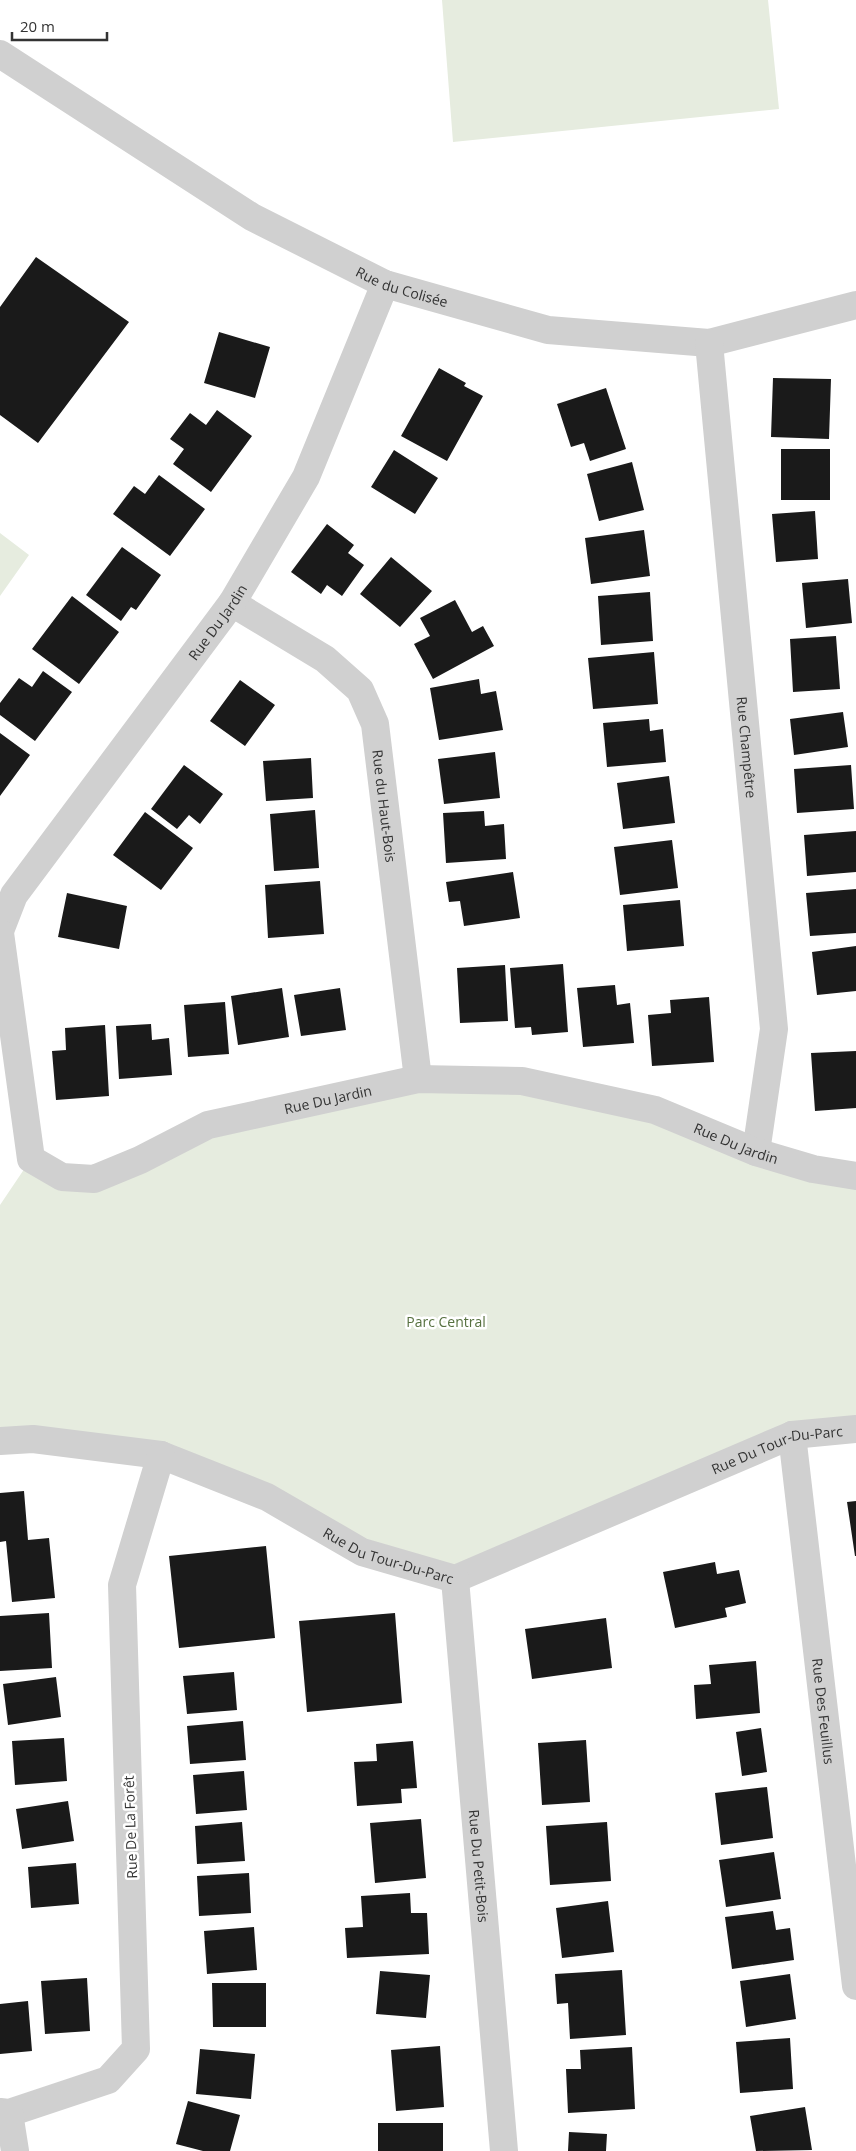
<svg xmlns="http://www.w3.org/2000/svg" width="856" height="2151" viewBox="0 0 856 2151" font-family="'Open Sans',sans-serif">
	<style>
		.green { fill: #e6ecdf }
		.building { fill: #1a1a1a }
		.lines { fill: none; stroke-linecap: round; stroke-linejoin: round }
		.street { stroke: #d0d0d0; stroke-width: 28 }
		.labels { text-anchor: middle; dominant-baseline: central; stroke-width: 5; stroke-linejoin: round; paint-order: stroke }
		.street-label { font-size: 14px; fill: #333; stroke: #fff }
		.park-label { font-size: 14px; fill: #56703f; stroke: #fff }
	</style>
	<rect width="100%" height="100%" fill="#fff"/>
	<path class="green" d="M 442,0 L 768,0 L 779,109 L 453,142 Z
		M 0,533 L 29,555 L 0,596 Z
		M 418,1079 L 522,1081 L 856,1176 L 856,1429 L 792,1435 L 455,1579 L 161,1455 L 0,1441 L 0,1205 L 31,1159 L 62,1177 L 208,1125 Z"/>
	<path class="building" d="M 36,257 L 129,322 L 38,443 L 0,415 L 0,307 Z
		M 219,332 L 270,347 L 255,398 L 204,383 Z
		M 439,368 L 466,383 L 464,386 L 483,396 L 447,461 L 401,436 Z
		M 773,378 L 831,379 L 829,439 L 771,437 Z
		M 606,388 L 626,449 L 590,461 L 584,443 L 571,447 L 557,404 Z
		M 217,410 L 252,436 L 211,492 L 173,464 L 184,449 L 170,439 L 190,413 L 206,425 Z
		M 781,449 L 830,449 L 830,500 L 781,500 Z
		M 394,450 L 438,478 L 415,514 L 371,487 Z
		M 632,462 L 644,510 L 599,521 L 587,474 Z
		M 159,475 L 205,509 L 170,556 L 113,514 L 134,486 L 145,494 Z
		M 815,511 L 818,559 L 776,562 L 772,514 Z
		M 327,524 L 354,545 L 348,553 L 364,565 L 342,596 L 327,585 L 321,594 L 291,572 Z
		M 644,530 L 650,576 L 591,584 L 585,538 Z
		M 122,547 L 161,575 L 136,610 L 131,607 L 121,621 L 86,595 Z
		M 391,557 L 432,591 L 400,627 L 360,594 Z
		M 848,579 L 852,623 L 806,628 L 802,583 Z
		M 650,592 L 653,641 L 601,645 L 598,596 Z
		M 72,596 L 119,632 L 79,684 L 32,649 Z
		M 455,600 L 472,632 L 483,626 L 494,646 L 433,679 L 414,644 L 430,636 L 420,618 Z
		M 836,636 L 840,689 L 793,692 L 790,639 Z
		M 654,652 L 658,704 L 593,709 L 588,658 Z
		M 43,671 L 72,692 L 35,741 L 0,715 L 0,703 L 19,678 L 32,687 Z
		M 479,679 L 481,694 L 496,691 L 503,730 L 439,740 L 430,688 Z
		M 240,680 L 275,705 L 245,746 L 210,721 Z
		M 843,712 L 848,747 L 794,755 L 790,719 Z
		M 649,719 L 650,731 L 663,729 L 666,762 L 607,767 L 603,723 Z
		M 0,733 L 30,755 L 0,796 Z
		M 495,752 L 500,798 L 444,804 L 438,759 Z
		M 311,758 L 313,798 L 266,801 L 263,761 Z
		M 184,765 L 223,794 L 200,824 L 189,815 L 177,829 L 151,809 Z
		M 851,765 L 854,809 L 797,813 L 794,769 Z
		M 669,776 L 675,823 L 623,829 L 617,783 Z
		M 315,810 L 319,868 L 274,871 L 270,814 Z
		M 484,811 L 485,826 L 504,824 L 506,859 L 446,863 L 443,813 Z
		M 145,812 L 193,848 L 161,890 L 113,855 Z
		M 856,831 L 856,872 L 807,876 L 804,835 Z
		M 672,840 L 678,888 L 620,895 L 614,847 Z
		M 513,872 L 520,918 L 464,926 L 460,901 L 449,902 L 446,882 Z
		M 320,881 L 324,934 L 268,938 L 265,885 Z
		M 856,889 L 856,933 L 810,936 L 806,893 Z
		M 67,893 L 127,906 L 119,949 L 58,937 Z
		M 680,900 L 684,946 L 627,951 L 623,905 Z
		M 856,946 L 856,991 L 817,995 L 812,952 Z
		M 563,964 L 568,1032 L 532,1035 L 531,1027 L 515,1028 L 510,968 Z
		M 505,965 L 508,1021 L 460,1023 L 457,968 Z
		M 615,985 L 617,1005 L 630,1003 L 634,1043 L 583,1047 L 577,988 Z
		M 282,988 L 289,1037 L 238,1045 L 231,996 Z
		M 340,988 L 346,1030 L 301,1036 L 294,995 Z
		M 709,997 L 714,1062 L 652,1066 L 648,1015 L 671,1013 L 670,1000 Z
		M 225,1002 L 229,1054 L 188,1057 L 184,1005 Z
		M 151,1024 L 152,1040 L 169,1038 L 172,1075 L 119,1079 L 116,1026 Z
		M 105,1025 L 109,1096 L 56,1100 L 52,1051 L 66,1050 L 65,1028 Z
		M 856,1051 L 856,1108 L 815,1111 L 811,1053 Z
		M 24,1491 L 28,1540 L 49,1538 L 55,1598 L 12,1602 L 6,1541 L 0,1542 L 0,1493 Z
		M 856,1501 L 856,1556 L 855,1556 L 847,1502 Z
		M 266,1546 L 275,1638 L 179,1648 L 169,1556 Z
		M 715,1562 L 717,1574 L 739,1570 L 746,1603 L 725,1608 L 727,1617 L 675,1628 L 663,1572 Z
		M 49,1613 L 52,1668 L 0,1671 L 0,1616 Z
		M 395,1613 L 402,1703 L 307,1712 L 299,1621 Z
		M 606,1618 L 612,1668 L 532,1679 L 525,1629 Z
		M 756,1661 L 760,1713 L 696,1719 L 694,1685 L 711,1684 L 709,1665 Z
		M 234,1672 L 237,1710 L 187,1714 L 183,1676 Z
		M 56,1677 L 61,1717 L 8,1725 L 3,1684 Z
		M 243,1721 L 246,1760 L 190,1764 L 187,1726 Z
		M 761,1728 L 767,1772 L 742,1776 L 736,1732 Z
		M 64,1738 L 67,1781 L 15,1785 L 12,1741 Z
		M 586,1740 L 590,1802 L 542,1805 L 538,1743 Z
		M 413,1741 L 417,1788 L 401,1789 L 402,1803 L 357,1806 L 354,1762 L 377,1761 L 376,1744 Z
		M 244,1771 L 247,1810 L 196,1814 L 193,1775 Z
		M 767,1787 L 773,1838 L 721,1845 L 715,1793 Z
		M 68,1801 L 74,1841 L 22,1849 L 16,1809 Z
		M 421,1819 L 426,1878 L 375,1883 L 370,1823 Z
		M 242,1822 L 245,1861 L 197,1864 L 195,1826 Z
		M 607,1822 L 611,1881 L 550,1885 L 546,1826 Z
		M 774,1852 L 781,1899 L 726,1907 L 719,1860 Z
		M 76,1863 L 79,1904 L 31,1908 L 28,1867 Z
		M 249,1873 L 251,1913 L 199,1916 L 197,1876 Z
		M 410,1893 L 411,1913 L 427,1913 L 429,1954 L 347,1958 L 345,1928 L 363,1927 L 361,1896 Z
		M 608,1901 L 614,1952 L 562,1958 L 556,1908 Z
		M 773,1911 L 776,1930 L 790,1928 L 794,1960 L 732,1969 L 725,1917 Z
		M 254,1927 L 257,1970 L 207,1974 L 204,1931 Z
		M 622,1970 L 626,2035 L 570,2039 L 568,2003 L 557,2004 L 555,1974 Z
		M 380,1971 L 430,1975 L 426,2018 L 376,2014 Z
		M 790,1974 L 796,2019 L 746,2027 L 740,1981 Z
		M 87,1978 L 90,2031 L 45,2034 L 41,1981 Z
		M 212,1983 L 266,1983 L 266,2027 L 213,2027 Z
		M 28,2001 L 32,2051 L 0,2054 L 0,2004 Z
		M 790,2038 L 793,2089 L 740,2093 L 736,2042 Z
		M 440,2046 L 444,2107 L 396,2111 L 391,2050 Z
		M 632,2047 L 635,2109 L 568,2113 L 566,2069 L 581,2069 L 580,2050 Z
		M 200,2049 L 255,2054 L 251,2099 L 196,2094 Z
		M 188,2101 L 240,2115 L 230,2151 L 203,2151 L 176,2144 Z
		M 805,2107 L 812,2150 L 756,2151 L 750,2116 Z
		M 378,2123 L 443,2123 L 443,2151 L 378,2151 Z
		M 569,2132 L 607,2134 L 606,2151 L 568,2151 Z"/>
	<g class="lines">
		<g class="street">
			<path id="s1" d="M 0,54 L 252,217 L 385,284 L 548,330 L 709,343 L 856,305"/>
			<path id="s2" d="M 709,343 L 774,1029 L 756,1152"/>
			<path id="s3" d="M 232,603 L 325,659 L 360,690 L 375,724 L 418,1079"/>
			<path id="s4" d="M 0,931 L 14,895 L 232,603 L 306,477 L 385,284"/>
			<path id="s5" d="M 0,933 L 31,1159 L 62,1177 L 94,1179 L 140,1160 L 208,1125 L 418,1079 L 522,1081 L 655,1110 L 756,1152 L 813,1169 L 856,1176"/>
			<path id="s6" d="M 792,1435 L 856,1986"/>
			<path id="s7" d="M 0,1441 L 33,1439 L 161,1455 L 267,1497 L 362,1552 L 455,1579 L 792,1435 L 856,1429"/>
			<path id="s8" d="M 455,1579 L 504,2151"/>
			<path d="M 0,2112 L 9,2113 L 108,2080 L 136,2049 L 122,1585 L 161,1455"/>
			<path d="M 9,2113 L 15,2151"/>
		</g>
	</g>
	<g class="labels">
		<g class="street-label">
			<text stroke="none"><textPath href="#s1" startOffset="466">Rue du Colisée</textPath></text>
			<text stroke="none"><textPath href="#s4" startOffset="379">Rue Du Jardin</textPath></text>
			<text stroke="none"><textPath href="#s2" startOffset="406">Rue Champêtre</textPath></text>
			<text stroke="none"><textPath href="#s3" startOffset="275">Rue du Haut-Bois</textPath></text>
			<text stroke="none"><textPath href="#s5" startOffset="545">Rue Du Jardin</textPath></text>
			<text stroke="none"><textPath href="#s5" startOffset="965">Rue Du Jardin</textPath></text>
			<text stroke="none"><textPath href="#s7" startOffset="831">Rue Du Tour-Du-Parc</textPath></text>
			<text stroke="none"><textPath href="#s7" startOffset="412">Rue Du Tour-Du-Parc</textPath></text>
			<text stroke="none"><textPath href="#s6" startOffset="278">Rue Des Feuillus</textPath></text>
			<text transform="translate(130 1827) rotate(-92)">Rue De La Forêt</text>
			<text stroke="none"><textPath href="#s8" startOffset="288">Rue Du Petit-Bois</textPath></text>
		</g>
		<g class="park-label">
			<text x="446" y="1321">Parc Central</text>
		</g>
	</g>
	<path d="M12 32v8h95v-8" fill="none" stroke="#333333" stroke-width="2.5"/>
	<text x="20" y="32" font-size="15" fill="#333333" stroke="#ffffff" stroke-width="4" paint-order="stroke">20 m</text>
</svg>
